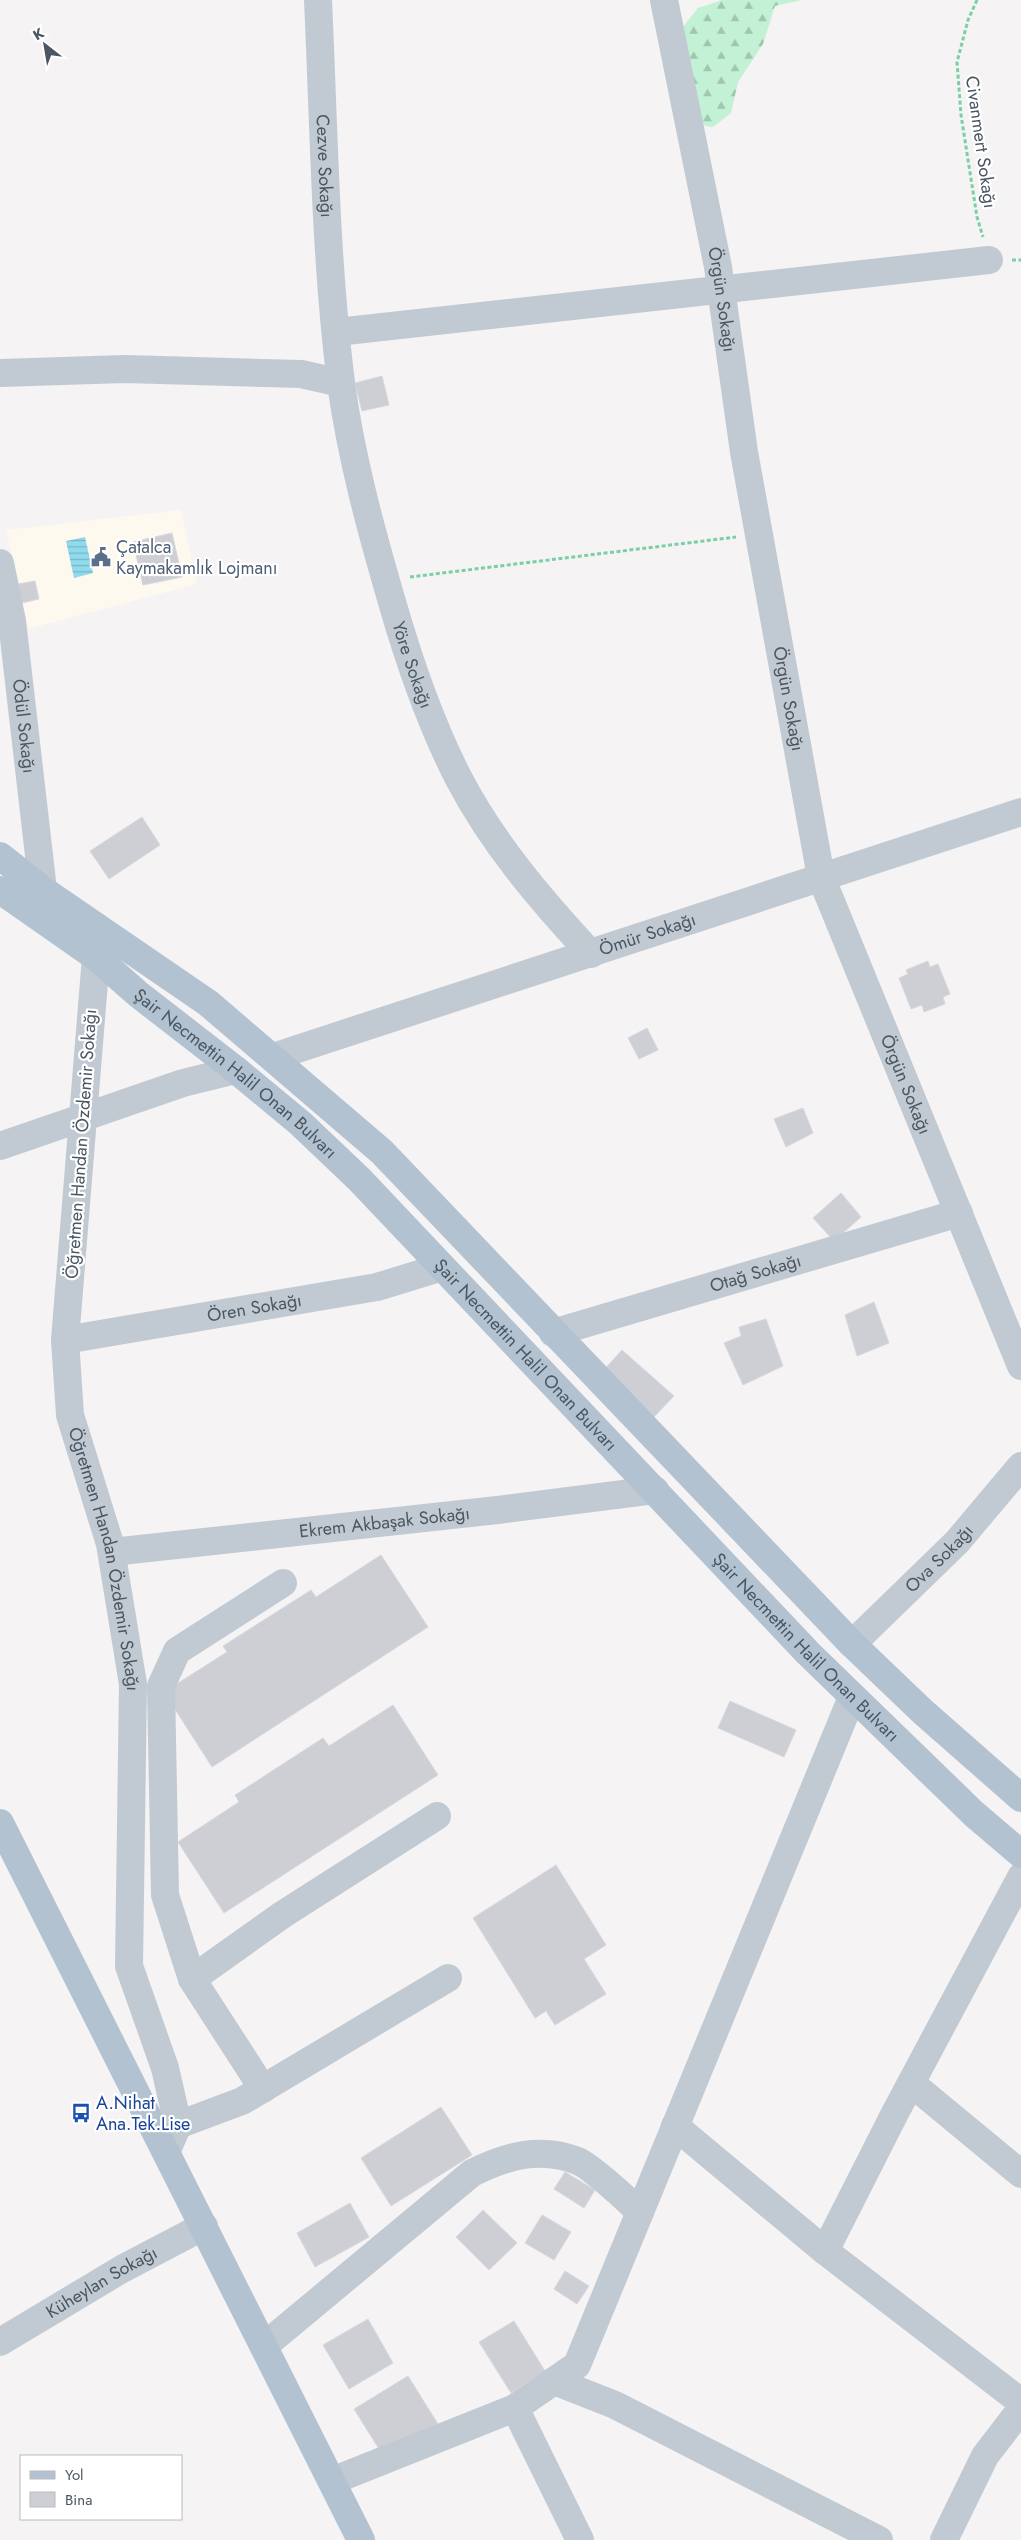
<svg xmlns="http://www.w3.org/2000/svg" width="1021" height="2540" viewBox="0 0 1021 2540" font-family="Jost,sans-serif">
	<style>
		.commercial { fill: #fdf9ef }
		.forest { fill: url(#forest-firs) }
		.water { fill: url(#water-rules) }
		.building { fill: #cdcfd5; stroke: #d7d9de }
		.lines { fill: none; stroke-linecap: round; stroke-linejoin: round }
		.path { stroke: #7ad0a6; stroke-width: 3; stroke-dasharray: 4 2.5; stroke-linecap: butt }
		.minor { stroke: #c1cad2; stroke-width: 28 }
		.major { stroke: #b3c2d1; stroke-width: 28 }
		.labels { text-anchor: middle; dominant-baseline: central; stroke-width: 4.5; stroke-linejoin: round; paint-order: stroke }
		.street-label { font-size: 18px; fill: #4a5661; stroke: #fff }
		.service-label { font-size: 18px; fill: #4e5e75; stroke: #fff; text-anchor: start }
		.transit-label { font-size: 18px; fill: #164399; stroke: #fff; text-anchor: start }
	</style>
	<defs>
		<pattern id="forest-firs" width="22" height="20" patternUnits="userSpaceOnUse" patternTransform="scale(1.25)"><rect width="22" height="20" fill="#c3f1d5"/><path d="M5 1l3.5 6h-7zM16 11l3.5 6h-7z" fill="#a0c6b0"/></pattern>
		<pattern id="water-rules" width="6" height="5" patternUnits="userSpaceOnUse" patternTransform="scale(1.25)"><rect width="6" height="5" fill="#90daee"/><path d="M0 2.5h6" fill="none" stroke="#78b4c4"/></pattern>
	</defs>
	<rect width="100%" height="100%" fill="#f5f3f3"/>
	<path class="commercial" d="M 181,510 L 197,584 L 28,629 L 6,530 Z"/>
	<path class="forest" d="M 722,0 L 802,0 L 775,6 L 763,44 L 738,82 L 731,113 L 713,127 L 695,124 L 682,28 L 698,8 Z"/>
	<path class="water" d="M 85,537 L 93,573 L 74,578 L 66,541 Z"/>
	<path class="building" d="M 382,376 L 389,405 L 362,411 L 355,383 Z
		M 172,533 L 182,577 L 143,585 L 133,542 Z
		M 35,581 L 39,599 L 22,603 L 18,584 Z
		M 142,817 L 160,845 L 109,879 L 90,851 Z
		M 928,961 L 930,967 L 938,964 L 950,994 L 943,997 L 945,1004 L 924,1012 L 922,1005 L 911,1009 L 899,978 L 908,974 L 906,970 Z
		M 647,1028 L 658,1050 L 639,1059 L 628,1038 Z
		M 803,1108 L 813,1133 L 786,1147 L 774,1119 Z
		M 841,1193 L 861,1217 L 834,1241 L 813,1218 Z
		M 874,1302 L 889,1343 L 857,1356 L 845,1315 Z
		M 766,1319 L 783,1366 L 743,1385 L 724,1343 L 741,1336 L 739,1327 Z
		M 622,1350 L 674,1396 L 652,1419 L 602,1372 Z
		M 381,1555 L 428,1627 L 212,1767 L 164,1692 L 227,1652 L 223,1646 L 311,1590 L 316,1597 Z
		M 730,1701 L 796,1730 L 784,1757 L 718,1728 Z
		M 393,1705 L 438,1775 L 224,1913 L 178,1842 L 239,1802 L 235,1795 L 323,1738 L 329,1746 Z
		M 556,1865 L 606,1945 L 584,1959 L 606,1994 L 555,2025 L 546,2011 L 535,2018 L 473,1918 Z
		M 441,2107 L 472,2155 L 391,2206 L 361,2158 Z
		M 565,2172 L 595,2190 L 584,2208 L 554,2189 Z
		M 350,2203 L 369,2237 L 315,2267 L 297,2233 Z
		M 483,2210 L 517,2243 L 489,2270 L 456,2237 Z
		M 542,2215 L 571,2232 L 554,2260 L 525,2243 Z
		M 565,2271 L 589,2286 L 577,2304 L 554,2289 Z
		M 368,2319 L 393,2363 L 349,2389 L 323,2345 Z
		M 514,2321 L 545,2371 L 511,2393 L 479,2342 Z
		M 408,2376 L 438,2424 L 384,2457 L 354,2409 Z"/>
	<g class="lines">
		<path class="path" d="M 977,0 L 968,20 L 957,62 L 961,115 L 977,217 L 983,237
			M 1012,260 L 1021,260
			M 410,577 L 736,537"/>
		<g class="minor">
			<path id="s1" d="M 318,0 C 324,128 325,256 341,383 C 351,457 371,530 392,602 C 409,661 430,723 459,779 C 493,844 541,900 591,954"/>
			<path id="s2" d="M 664,0 L 718,267 L 744,452 L 821,877 L 1021,1366"/>
			<path d="M 337,332 L 989,260"/>
			<path d="M 0,373 L 125,369 L 301,374 L 341,383"/>
			<path id="s3" d="M 0,563 L 12,621 L 43,890"/>
			<path id="s4" d="M 96,957 L 65,1340 L 70,1415 L 110,1544 L 133,1684 L 129,1966 L 165,2068 L 178,2125 L 166,2152"/>
			<path id="s5" d="M 273,1057 L 1021,812"/>
			<path d="M 0,1146 L 183,1083 L 236,1070"/>
			<path id="s6" d="M 553,1333 L 959,1213"/>
			<path id="s7" d="M 65,1340 L 377,1287 L 442,1267"/>
			<path id="s8" d="M 112,1552 L 498,1510 L 655,1490"/>
			<path id="s9" d="M 852,1644 L 957,1542 L 1021,1466"/>
			<path d="M 192,1979 L 282,1915 L 437,1816"/>
			<path d="M 911,2083 L 1021,2174"/>
			<path d="M 263,2089 L 192,1979 L 165,1895 L 161,1686 L 177,1651 L 283,1583"/>
			<path d="M 178,2125 L 242,2101 L 448,1978"/>
			<path d="M 675,2126 L 825,2251 L 1021,2402"/>
			<path d="M 825,2251 L 895,2113 L 1021,1877"/>
			<path id="s10" d="M 0,2342 L 122,2269 L 204,2226"/>
			<path d="M 264,2346 L 472,2173 C 506,2156 540,2146 578,2161 C 592,2167 627,2200 640,2212"/>
			<path d="M 554,2381 L 615,2405 L 879,2540"/>
			<path d="M 515,2408 L 580,2540"/>
			<path d="M 332,2481 L 515,2408 L 577,2365 L 852,1697"/>
			<path d="M 944,2540 L 985,2456 L 1021,2409"/>
		</g>
		<g class="major">
			<path d="M 0,856 L 43,890 L 208,1003 L 382,1152 L 852,1644 L 922,1711 L 1021,1798"/>
			<path id="s11" d="M 0,890 L 96,957 L 138,994 L 236,1070 L 300,1123 L 359,1179 L 808,1653 L 974,1814 L 1021,1854"/>
			<path d="M 0,1823 L 361,2540"/>
		</g>
	</g>
	<defs>
		<symbol id="civic-bare" viewBox="-9 -9 18 18"><path d="M-.6-6.5H3V-4.5H.6V-3L4-1V1h2V6H-6V1h2V-1L-.6-3ZM-1.2 2.5V6h2.4V2.5Z" fill="#5c6f8a" stroke="#fff" stroke-width="2.5" paint-order="stroke"/></symbol>
		<symbol id="bus-bare" viewBox="-9 -9 18 18"><path d="M-5-6H5V4H4V6H2V4H-2V6H-4V4H-5ZM-3.5-4V0h7V-4ZM-3.5 1.2v1.5H-2V1.2ZM2 1.2v1.5H3.5V1.2Z" fill="#1a4fb4" stroke="#fff" stroke-width="2.5" paint-order="stroke"/></symbol>
	</defs>
	<g fill-rule="evenodd">
		<use href="#civic-bare" x="87" y="543" width="28" height="28"/>
		<use href="#bus-bare" x="67" y="2099" width="28" height="28"/>
	</g>
	<g class="labels">
		<g class="street-label">
			<text transform="translate(981 142) rotate(82)">Civanmert Sokağı</text>
			<text stroke="none"><textPath href="#s1" startOffset="166">Cezve Sokağı</textPath></text>
			<text stroke="none"><textPath href="#s2" startOffset="305">Örgün Sokağı</textPath></text>
			<text stroke="none"><textPath href="#s1" startOffset="675">Yöre Sokağı</textPath></text>
			<text stroke="none"><textPath href="#s2" startOffset="710">Örgün Sokağı</textPath></text>
			<text stroke="none"><textPath href="#s3" startOffset="165">Ödül Sokağı</textPath></text>
			<text stroke="none"><textPath href="#s5" startOffset="394">Ömür Sokağı</textPath></text>
			<text stroke="none"><textPath href="#s11" startOffset="299">Şair Necmettin Halil Onan Bulvarı</textPath></text>
			<text stroke="none"><textPath href="#s2" startOffset="1115">Örgün Sokağı</textPath></text>
			<text transform="translate(81 1144) rotate(-86)">Öğretmen Handan Özdemir Sokağı</text>
			<text stroke="none"><textPath href="#s6" startOffset="211">Otağ Sokağı</textPath></text>
			<text stroke="none"><textPath href="#s7" startOffset="192">Ören Sokağı</textPath></text>
			<text stroke="none"><textPath href="#s11" startOffset="704">Şair Necmettin Halil Onan Bulvarı</textPath></text>
			<text stroke="none"><textPath href="#s8" startOffset="274">Ekrem Akbaşak Sokağı</textPath></text>
			<text stroke="none"><textPath href="#s9" startOffset="122">Ova Sokağı</textPath></text>
			<text stroke="none"><textPath href="#s4" startOffset="608">Öğretmen Handan Özdemir Sokağı</textPath></text>
			<text stroke="none"><textPath href="#s11" startOffset="1109">Şair Necmettin Halil Onan Bulvarı</textPath></text>
			<text stroke="none"><textPath href="#s10" startOffset="118">Küheylan Sokağı</textPath></text>
		</g>
		<g class="service-label">
			<text x="116" y="547">Çatalca<tspan x="116" dy="21">Kaymakamlık Lojmanı</tspan></text>
		</g>
		<g class="transit-label">
			<text x="96" y="2103">A.Nihat<tspan x="96" dy="21">Ana.Tek.Lise</tspan></text>
		</g>
	</g>
	<rect x="20" y="2455" width="162" height="65" fill="#ffffff" stroke="#b7bbc0"/>
	<rect x="30" y="2471" width="25" height="8" fill="#b3c2d1" stroke="#b7bbc0"/>
	<text x="65" y="2480" font-size="15" fill="#4a5661">Yol</text>
	<rect x="30" y="2492" width="25" height="15" fill="#cdcfd5" stroke="#b7bbc0"/>
	<text x="65" y="2505" font-size="15" fill="#4a5661">Bina</text>
	<g transform="translate(45 45) rotate(329)" stroke="#ffffff" stroke-width="4" paint-order="stroke">
	<path d="M0-4L9 19L0 12L-9 19Z" fill="#4a5661"/>
	<text y="-8" font-size="14" font-weight="bold" text-anchor="middle" fill="#4a5661">K</text>
	</g>
</svg>
